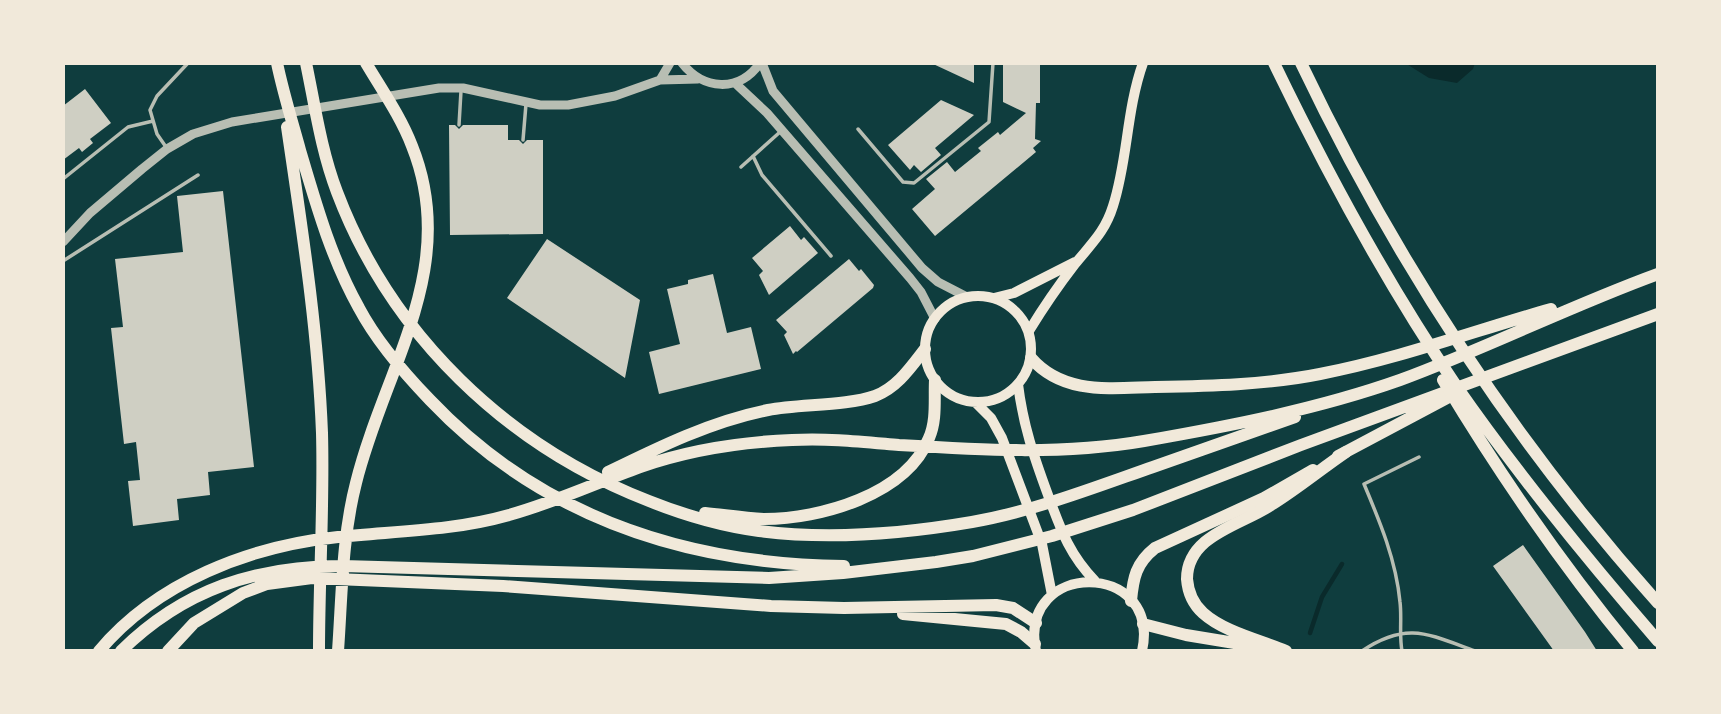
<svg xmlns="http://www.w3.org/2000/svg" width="1721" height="714" viewBox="0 0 1721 714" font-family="'PT Sans',sans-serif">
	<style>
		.water { fill: #0a2a2b }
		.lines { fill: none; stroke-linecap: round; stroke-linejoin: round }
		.stream { stroke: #0a2a2b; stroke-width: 4.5 }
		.building { fill: #cfcfc3 }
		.service { stroke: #b8beb3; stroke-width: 3.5 }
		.tertiary { stroke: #b8beb3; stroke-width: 9 }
		.secondary { stroke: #f1e9da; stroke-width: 10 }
		.primary { stroke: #f1e9da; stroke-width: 10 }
		.trunk { stroke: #f1e9da; stroke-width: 12 }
		.motorway { stroke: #f1e9da; stroke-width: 12 }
	</style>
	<rect width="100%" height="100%" fill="#0f3d3e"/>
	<path class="water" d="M 1405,63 L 1475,63 L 1473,69 L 1457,83 L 1429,78 Z"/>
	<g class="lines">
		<path class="stream" d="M 1310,633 L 1322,597 L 1342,564"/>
	</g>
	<path class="building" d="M 931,63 L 974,63 L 974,83 Z
		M 1003,63 L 1040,63 L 1040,103 L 1036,103 L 1035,139 L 1041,141 L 1033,148 L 1036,152 L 935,236 L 912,209 L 935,189 L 926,179 L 947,162 L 955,172 L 981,151 L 978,148 L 998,132 L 1000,135 L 1026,113 L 1003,102 Z
		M 85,89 L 111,123 L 90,139 L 93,143 L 82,152 L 79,148 L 63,160 L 63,106 Z
		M 941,100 L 974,115 L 935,148 L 941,155 L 921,172 L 914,165 L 910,170 L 888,145 Z
		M 449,125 L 455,125 L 459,129 L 463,125 L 508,125 L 508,140 L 519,140 L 523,144 L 527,140 L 543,140 L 543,234 L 450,235 Z
		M 223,191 L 254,467 L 208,472 L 210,495 L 177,499 L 179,520 L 133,526 L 128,481 L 140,480 L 136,442 L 124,444 L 111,328 L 123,327 L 115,259 L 183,252 L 177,196 Z
		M 790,226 L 801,240 L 804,237 L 818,253 L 769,295 L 759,275 L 763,271 L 752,258 Z
		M 547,239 L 640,300 L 625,378 L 507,298 Z
		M 849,259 L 859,271 L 861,269 L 874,285 L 873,288 L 797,352 L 796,351 L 793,354 L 784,335 L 787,332 L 776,320 Z
		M 713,274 L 727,333 L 751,327 L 761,369 L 659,394 L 649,352 L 680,344 L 667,289 L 688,284 L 688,280 Z
		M 1523,545 L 1585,632 L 1597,651 L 1554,651 L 1493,566 Z"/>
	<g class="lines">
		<path class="service" d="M 459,125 L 461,91
			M 858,129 L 903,182 L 914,183 L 989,122 L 993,63
			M 523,140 L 526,104
			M 166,147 L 157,134 L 150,110 L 157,96 L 188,63
			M 753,156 L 762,175 L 831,256
			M 741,167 L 780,132
			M 63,179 L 128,127 L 153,121
			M 63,261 L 198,175
			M 1362,651 C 1407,621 1428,634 1475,651
			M 1402,651 C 1399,635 1402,618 1400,602 C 1396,560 1380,522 1364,484 L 1419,457"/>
		<path class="tertiary" d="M 682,63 C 703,90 739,93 760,63
			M 762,63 L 773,91 L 922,268 L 938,282 L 967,297
			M 660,80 L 670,63
			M 735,83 L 767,113 L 910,278 L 921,292 L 935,319
			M 63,242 L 90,213 L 142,169 L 167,149 L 193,134 L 232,122 L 439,88 L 463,88 L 540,105 L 568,105 L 615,96 L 660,80 L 698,79"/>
		<path class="secondary" d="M 994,298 L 1014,293 L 1075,262
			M 1029,331 C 1043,308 1058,286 1075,264 C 1091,244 1105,232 1113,206 C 1128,160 1126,111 1143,63"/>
		<path class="primary" d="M925 349a53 53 0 1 1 106 0a53 53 0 1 1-106 0Z
			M 1018,384 C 1023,425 1034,457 1048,495 C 1061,530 1069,554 1095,581
			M 975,402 L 991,418 L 1002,438 L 1042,544 L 1052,595
			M 1036,651 C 1017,559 1162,560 1142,651"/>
		<path class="trunk" d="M 277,63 C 283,92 292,121 300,150 C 316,204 331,258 359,308 C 377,342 403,372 430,400 C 541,517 685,564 844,566
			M 306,63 C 315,106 321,150 337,192 C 391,335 507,446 649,501 C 684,515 721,526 759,531 C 829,540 902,534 972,522 C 1034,511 1093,488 1153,467 C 1200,450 1248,434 1295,417
			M 287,127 C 302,229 318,330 322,433 C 324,506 319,578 319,651
			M 1031,358 C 1063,395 1110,388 1155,387 C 1210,386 1265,385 1320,374 C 1398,359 1474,331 1551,309
			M 1338,456 L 1449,397
			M 608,472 C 659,447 712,421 768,410 C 800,404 846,406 875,396 C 897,388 911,367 925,349
			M 705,513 C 725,515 744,518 764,519 C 820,519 906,495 929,438 C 937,420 934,399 935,380
			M 1131,601 C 1133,578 1136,563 1155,548 L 1264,498 L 1313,470
			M 903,614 L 1006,624 L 1021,632 L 1035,644
			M 99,651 C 157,582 250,546 338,537 C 395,531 453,531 509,515 C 553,503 596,483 640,467 C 689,450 740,442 792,440 C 828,438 864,442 899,445 C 981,450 1063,455 1144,441 C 1230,426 1318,409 1400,380 C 1487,348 1570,306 1658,274
			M 121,651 C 184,589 256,566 343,566 L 769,578 L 843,573 L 936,562 L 973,556 L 1052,536 L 1133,510 L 1301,445 L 1658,314
			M 168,651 L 194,623 L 243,593 L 267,584 L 312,578 L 503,586 L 771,606 L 844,608 L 996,605 L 1013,608 L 1036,623
			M 338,651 C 342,595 342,537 356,483 C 384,369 461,268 412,146 C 401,117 382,90 366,63"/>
		<path class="motorway" d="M 1274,63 C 1328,175 1387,284 1457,387 C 1519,476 1587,559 1658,641
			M 1301,63 C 1394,258 1514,442 1658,603
			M 1443,380 C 1500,475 1563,566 1633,651
			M 1143,624 L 1186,635 L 1265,648
			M 1286,651 C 1260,640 1224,632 1203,613 C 1193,604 1188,592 1187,579 C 1187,535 1241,525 1271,505 C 1297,489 1321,469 1346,452"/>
	</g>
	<rect width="1721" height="714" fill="none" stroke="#f1e9da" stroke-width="130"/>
</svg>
